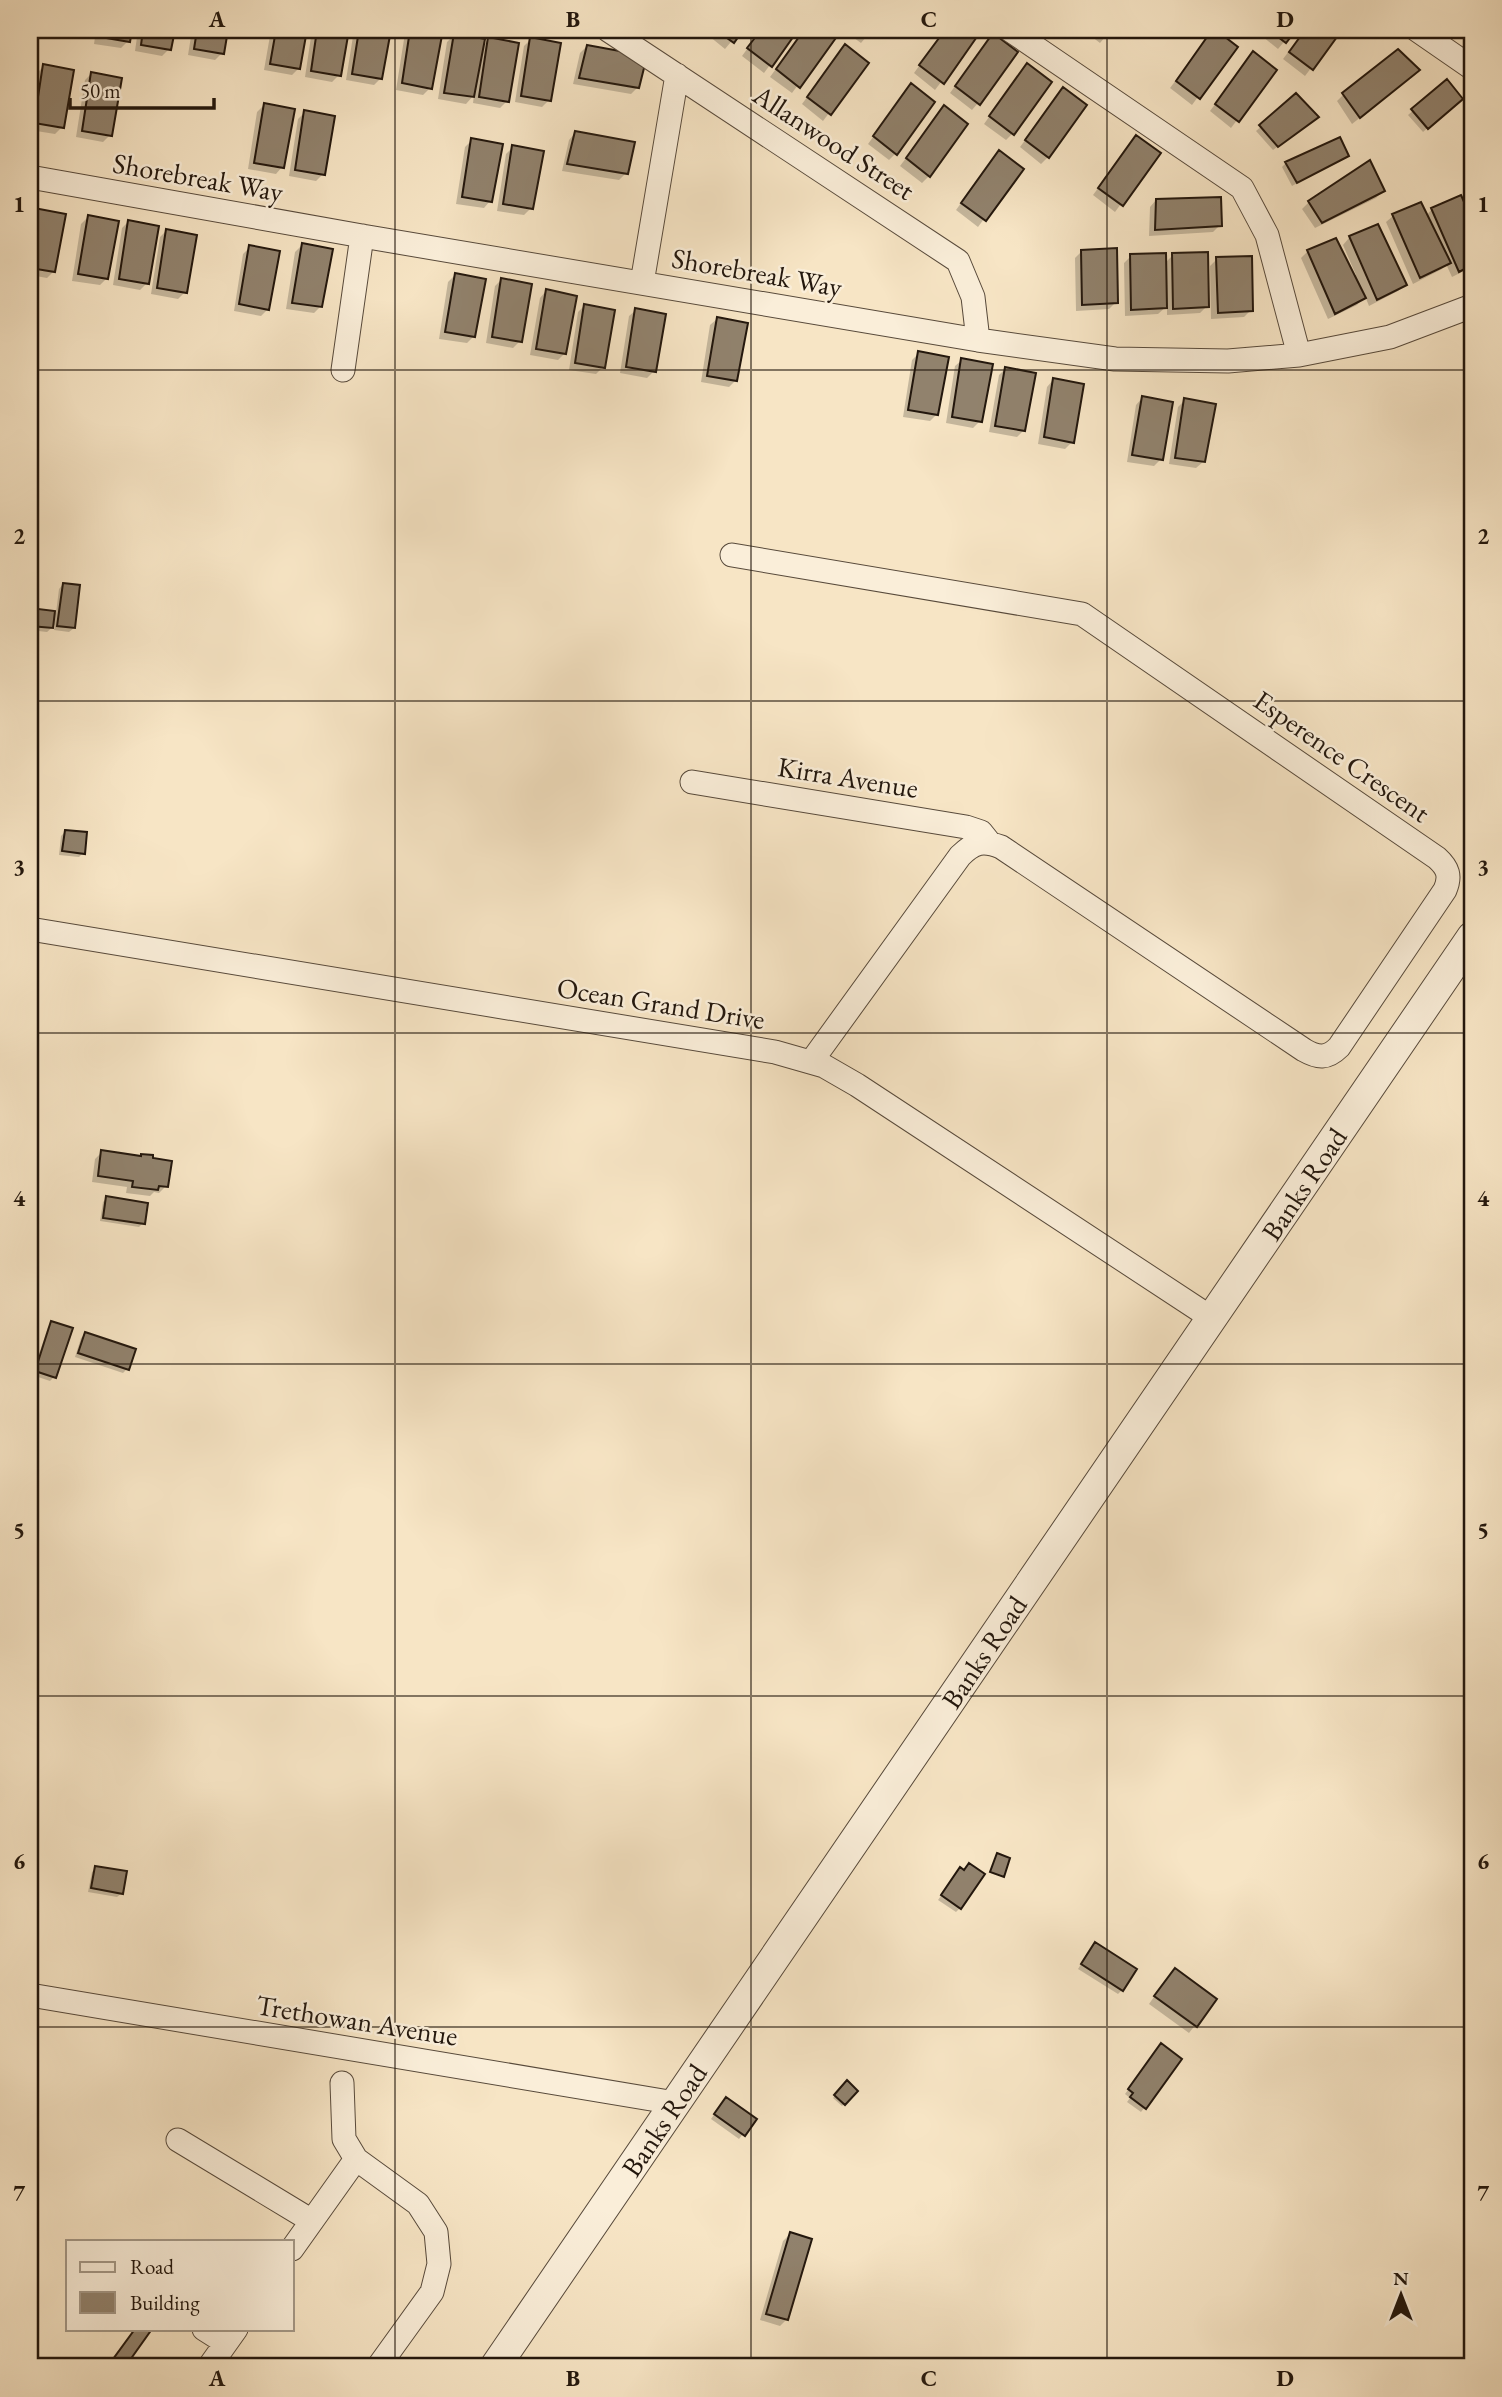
<svg xmlns="http://www.w3.org/2000/svg" width="1502" height="2397" viewBox="0 0 1502 2397" font-family="'EB Garamond',serif">
	<style>
		.shadow { fill: #0003 }
		.building { fill: #91826d; stroke: #23170d; stroke-width: 2 }
		.lines { fill: none; stroke-linecap: round; stroke-linejoin: round }
		.minor-casing { stroke: #584a3b; stroke-width: 25 }
		.tertiary-casing { stroke: #584a3b; stroke-width: 32 }
		.path { stroke: #23170d; stroke-width: 3.5; stroke-dasharray: 5 3.5; stroke-linecap: butt }
		.minor { stroke: #faeed9; stroke-width: 23 }
		.tertiary { stroke: #faeed9; stroke-width: 30 }
		.grid { fill: none; stroke: #23170d; stroke-width: 2; stroke-opacity: 0.55 }
		.labels { text-anchor: middle; dominant-baseline: central; stroke-width: 5; stroke-linejoin: round; paint-order: stroke }
		.street-label { font-size: 28px; fill: #23170d; stroke: #faeed9 }
		.neatline { fill: none; stroke: #23170d; stroke-width: 2.5 }
		.grid-label { font-size: 23px; text-anchor: middle; font-weight: bold; fill: #23170d }
	</style>
	<rect width="100%" height="100%" fill="#f7e5c5"/>
	<filter id="stains"><feTurbulence type="fractalNoise" baseFrequency=".00286" numOctaves="4"/><feColorMatrix values="0 0 0 0 .2 0 0 0 0 .09 0 0 0 0 .02 0 0 0 .5 -.17"/></filter>
	<radialGradient id="worn" r=".72"><stop offset=".6" stop-color="#630" stop-opacity="0"/><stop offset="1" stop-color="#630" stop-opacity=".3"/></radialGradient>
	<path class="shadow" d="M 45,30 L 79,30 L 72,37 L 45,33 Z
		M 96,30 L 130,30 L 128,41 L 121,48 L 94,44 Z
		M 138,30 L 173,30 L 169,49 L 162,56 L 135,51 Z
		M 192,30 L 227,30 L 222,53 L 215,60 L 188,55 Z
		M 271,30 L 306,30 L 299,68 L 292,75 L 264,70 Z
		M 312,30 L 347,30 L 339,75 L 332,82 L 305,77 Z
		M 354,30 L 389,30 L 381,78 L 374,85 L 346,80 Z
		M 408,30 L 440,32 L 430,88 L 423,95 L 396,90 L 405,33 Z
		M 705,30 L 741,30 L 725,49 L 704,32 Z
		M 761,30 L 796,30 L 764,73 L 742,56 Z
		M 804,30 L 828,30 L 835,35 L 792,93 L 770,77 Z
		M 843,30 L 872,30 L 861,43 Z
		M 945,30 L 979,32 L 935,90 L 914,73 Z
		M 1083,30 L 1111,30 L 1100,43 Z
		M 1214,30 L 1235,47 L 1192,105 L 1170,88 Z
		M 1258,30 L 1294,30 L 1278,49 L 1257,32 Z
		M 1305,30 L 1340,30 L 1305,76 L 1283,59 Z
		M 454,35 L 482,46 L 489,39 L 507,101 L 500,108 L 473,103 L 474,95 L 466,104 L 438,99 L 447,42 Z
		M 531,39 L 549,100 L 542,107 L 515,102 L 524,46 Z
		M 987,42 L 978,103 L 972,110 L 950,93 Z
		M 587,46 L 638,87 L 631,94 L 573,84 L 580,53 Z
		M 845,46 L 867,63 L 823,121 L 802,104 Z
		M 1253,53 L 1275,70 L 1231,128 L 1210,111 Z
		M 44,66 L 62,127 L 55,134 L 30,130 L 37,73 Z
		M 1021,72 L 1012,134 L 1006,140 L 984,124 Z
		M 92,73 L 110,135 L 103,142 L 76,137 L 85,80 Z
		M 1411,77 L 1352,124 L 1337,101 L 1343,95 Z
		M 1446,82 L 1460,99 L 1423,132 L 1408,115 Z
		M 911,85 L 896,153 L 889,160 L 868,144 Z
		M 1063,89 L 1048,157 L 1041,164 L 1020,147 Z
		M 1296,96 L 1312,121 L 1273,150 L 1256,131 Z
		M 264,105 L 282,167 L 276,174 L 248,169 L 257,112 Z
		M 944,108 L 929,176 L 922,183 L 900,166 Z
		M 305,112 L 323,174 L 316,181 L 289,176 L 298,119 Z
		M 575,133 L 626,173 L 619,180 L 562,171 L 569,140 Z
		M 1136,137 L 1158,154 L 1115,212 L 1093,195 Z
		M 472,140 L 490,201 L 484,208 L 456,204 L 465,147 Z
		M 513,147 L 531,208 L 524,215 L 497,211 L 506,154 Z
		M 1347,156 L 1292,186 L 1282,167 L 1286,163 Z
		M 993,159 L 1021,169 L 978,227 L 956,210 Z
		M 1383,191 L 1376,198 L 1315,228 L 1302,209 L 1309,202 Z
		M 1460,197 L 1472,224 L 1472,267 L 1452,277 L 1446,264 L 1442,269 L 1413,284 L 1386,222 L 1393,216 L 1426,216 L 1432,209 Z
		M 1156,200 L 1220,225 L 1213,232 L 1149,236 L 1150,207 Z
		M 35,210 L 54,271 L 47,278 L 30,275 L 30,215 Z
		M 88,217 L 107,278 L 100,285 L 72,281 L 81,224 Z
		M 129,221 L 147,283 L 140,290 L 113,285 L 122,228 Z
		M 1377,226 L 1405,285 L 1398,291 L 1369,306 L 1365,296 L 1357,305 L 1328,319 L 1301,258 L 1308,251 L 1353,276 L 1356,275 L 1343,245 L 1349,238 Z
		M 167,230 L 185,292 L 178,299 L 151,294 L 160,237 Z
		M 302,245 L 321,306 L 314,313 L 286,309 L 295,252 Z
		M 250,247 L 268,309 L 261,316 L 234,311 L 243,254 Z
		M 1082,251 L 1116,302 L 1109,309 L 1076,311 L 1075,258 Z
		M 1173,255 L 1207,306 L 1200,313 L 1167,315 L 1167,306 L 1158,314 L 1125,316 L 1124,263 L 1131,256 L 1164,264 Z
		M 1217,259 L 1251,310 L 1244,317 L 1211,319 L 1210,266 Z
		M 455,275 L 474,336 L 467,343 L 439,339 L 448,282 Z
		M 502,279 L 520,341 L 513,348 L 486,343 L 495,286 Z
		M 546,291 L 565,353 L 558,360 L 530,355 L 540,298 Z
		M 585,305 L 603,367 L 596,374 L 569,370 L 578,312 Z
		M 636,310 L 654,371 L 647,378 L 620,373 L 629,316 Z
		M 717,319 L 736,380 L 729,387 L 701,382 L 710,325 Z
		M 919,353 L 937,414 L 930,421 L 903,417 L 912,360 Z
		M 962,360 L 980,421 L 973,428 L 946,423 L 955,366 Z
		M 1005,369 L 1024,430 L 1017,437 L 989,432 L 999,375 Z
		M 1053,380 L 1072,442 L 1065,449 L 1038,444 L 1047,387 Z
		M 1142,398 L 1161,459 L 1154,466 L 1127,462 L 1136,405 Z
		M 1185,400 L 1203,462 L 1196,468 L 1169,464 L 1178,407 Z
		M 63,584 L 74,628 L 69,632 L 54,630 L 55,625 L 47,632 L 30,630 L 30,610 L 56,613 L 59,589 Z
		M 65,832 L 83,853 L 79,857 L 59,855 L 61,836 Z
		M 102,1152 L 166,1186 L 159,1193 L 154,1192 L 150,1196 L 126,1193 L 127,1187 L 92,1182 L 95,1159 Z
		M 107,1198 L 143,1223 L 139,1227 L 100,1221 L 103,1202 Z
		M 52,1323 L 54,1377 L 50,1381 L 32,1375 L 48,1327 Z
		M 85,1334 L 127,1369 L 123,1373 L 75,1357 L 81,1338 Z
		M 96,1868 L 122,1893 L 117,1897 L 88,1892 L 92,1872 Z
		M 956,1874 L 960,1908 L 956,1912 L 938,1900 Z
		M 1091,1948 L 1122,1990 L 1118,1994 L 1078,1969 Z
		M 1168,1977 L 1215,2000 L 1189,2033 L 1149,2004 Z
		M 1157,2050 L 1145,2107 L 1141,2112 L 1127,2102 L 1130,2098 L 1125,2094 Z
		M 847,2083 L 856,2091 L 842,2106 L 833,2098 Z
		M 722,2103 L 755,2119 L 739,2139 L 711,2119 Z
		M 790,2234 L 787,2319 L 780,2326 L 760,2320 L 783,2241 Z"/>
	<path class="building" d="M 101,30 L 132,30 L 130,42 L 100,37 Z
		M 143,30 L 175,30 L 171,50 L 141,45 Z
		M 197,30 L 228,30 L 224,54 L 194,49 Z
		M 276,30 L 307,30 L 300,69 L 270,64 Z
		M 317,30 L 349,30 L 341,76 L 311,71 Z
		M 359,30 L 391,30 L 382,79 L 352,74 Z
		M 410,30 L 443,30 L 432,89 L 402,83 Z
		M 716,30 L 743,30 L 734,43 Z
		M 761,30 L 798,30 L 772,67 L 747,48 Z
		M 804,30 L 831,30 L 838,35 L 800,88 L 776,69 Z
		M 945,30 L 981,31 L 944,84 L 919,65 Z
		M 1212,30 L 1216,30 L 1238,47 L 1200,99 L 1176,81 Z
		M 1269,30 L 1296,30 L 1286,43 Z
		M 1305,30 L 1342,30 L 1313,70 L 1289,52 Z
		M 454,33 L 485,39 L 474,97 L 444,93 Z
		M 993,33 L 1018,52 L 980,105 L 955,86 Z
		M 488,37 L 519,43 L 509,102 L 479,97 Z
		M 530,37 L 561,43 L 551,101 L 521,96 Z
		M 845,44 L 869,63 L 831,115 L 807,97 Z
		M 587,45 L 647,56 L 639,88 L 579,78 Z
		M 1398,49 L 1420,70 L 1360,118 L 1342,93 Z
		M 1253,51 L 1277,70 L 1239,122 L 1215,104 Z
		M 1027,63 L 1052,82 L 1014,135 L 989,116 Z
		M 43,64 L 74,70 L 64,128 L 34,123 Z
		M 91,72 L 122,78 L 112,136 L 82,131 Z
		M 1447,79 L 1463,99 L 1428,129 L 1411,109 Z
		M 911,83 L 935,102 L 897,155 L 873,136 Z
		M 1063,87 L 1087,105 L 1049,158 L 1025,140 Z
		M 1296,93 L 1319,117 L 1278,147 L 1259,125 Z
		M 264,103 L 295,109 L 284,168 L 254,163 Z
		M 944,105 L 968,124 L 930,177 L 906,158 Z
		M 304,110 L 335,116 L 325,175 L 295,170 Z
		M 575,131 L 635,142 L 628,174 L 567,164 Z
		M 1136,135 L 1161,153 L 1123,206 L 1098,188 Z
		M 1340,137 L 1349,156 L 1297,183 L 1285,162 Z
		M 471,138 L 503,144 L 492,202 L 462,197 Z
		M 512,145 L 544,151 L 533,209 L 503,204 Z
		M 999,150 L 1024,169 L 986,221 L 961,203 Z
		M 1370,160 L 1385,191 L 1322,223 L 1308,201 Z
		M 1461,195 L 1472,220 L 1472,265 L 1459,272 L 1431,208 Z
		M 1221,197 L 1222,226 L 1155,230 L 1156,199 Z
		M 1421,202 L 1451,263 L 1420,278 L 1392,214 Z
		M 34,208 L 66,214 L 55,272 L 30,268 L 30,238 Z
		M 88,215 L 119,221 L 108,279 L 78,274 Z
		M 128,220 L 159,226 L 149,284 L 119,279 Z
		M 1378,224 L 1407,285 L 1377,300 L 1349,236 Z
		M 166,229 L 197,235 L 187,293 L 157,288 Z
		M 1336,238 L 1366,298 L 1335,314 L 1307,250 Z
		M 302,243 L 333,249 L 322,307 L 292,303 Z
		M 249,245 L 280,251 L 269,310 L 239,304 Z
		M 1117,248 L 1118,303 L 1082,305 L 1081,250 Z
		M 1208,252 L 1209,307 L 1173,309 L 1172,253 Z
		M 1166,253 L 1167,308 L 1131,310 L 1130,254 Z
		M 1252,256 L 1253,311 L 1218,313 L 1216,257 Z
		M 455,273 L 486,279 L 475,337 L 445,332 Z
		M 501,278 L 532,284 L 522,342 L 492,337 Z
		M 546,289 L 577,296 L 566,354 L 536,349 Z
		M 584,304 L 615,310 L 605,368 L 575,363 Z
		M 635,308 L 666,314 L 656,372 L 626,367 Z
		M 717,317 L 748,323 L 737,381 L 707,376 Z
		M 918,351 L 949,357 L 938,415 L 908,410 Z
		M 961,358 L 993,364 L 982,422 L 952,417 Z
		M 1005,367 L 1036,373 L 1025,431 L 995,426 Z
		M 1053,378 L 1084,384 L 1074,443 L 1044,437 Z
		M 1142,396 L 1173,402 L 1163,460 L 1132,455 Z
		M 1184,398 L 1216,404 L 1205,462 L 1175,458 Z
		M 63,583 L 80,585 L 75,628 L 57,626 Z
		M 30,608 L 55,611 L 53,628 L 30,626 Z
		M 65,830 L 87,832 L 85,854 L 62,851 Z
		M 101,1150 L 141,1156 L 141,1154 L 153,1155 L 153,1158 L 172,1161 L 168,1187 L 159,1186 L 158,1190 L 132,1187 L 133,1181 L 98,1176 Z
		M 106,1196 L 148,1203 L 145,1224 L 103,1218 Z
		M 51,1321 L 73,1328 L 56,1378 L 35,1371 Z
		M 85,1332 L 136,1349 L 129,1370 L 78,1353 Z
		M 997,1853 L 1010,1858 L 1004,1877 L 990,1872 Z
		M 969,1863 L 985,1874 L 961,1909 L 941,1895 L 960,1867 L 964,1870 Z
		M 95,1866 L 127,1871 L 123,1894 L 91,1888 Z
		M 1095,1942 L 1137,1969 L 1123,1991 L 1081,1964 Z
		M 1175,1968 L 1217,1999 L 1197,2027 L 1154,1996 Z
		M 1161,2043 L 1182,2059 L 1146,2109 L 1130,2097 L 1133,2093 L 1128,2089 Z
		M 847,2080 L 858,2091 L 845,2105 L 834,2095 Z
		M 726,2097 L 757,2119 L 745,2136 L 714,2114 Z
		M 790,2232 L 812,2239 L 788,2320 L 766,2314 Z
		M 135,2329 L 152,2329 L 125,2367 L 110,2367 L 108,2366 Z"/>
	<g class="lines">
		<defs>
			<path id="minor" d="M 608,30 L 958,261 L 973,297 L 978,340
				M 1010,30 L 1242,188 L 1267,235 L 1299,355
				M 1417,30 L 1472,68
				M 30,177 L 362,236 L 978,340 L 1115,359 L 1228,361 L 1299,355 L 1390,337 L 1472,306
				M 642,283 L 677,75
				M 343,370 L 362,236
				M 732,555 L 1082,614 L 1437,858 C 1448,868 1451,876 1445,890 L 1339,1047 C 1327,1059 1318,1058 1304,1050 L 1001,847 C 983,840 974,842 960,856 L 811,1062
				M 692,782 L 966,827 L 981,832 L 989,842
				M 30,929 L 775,1052 L 824,1066 L 857,1085 L 1213,1319
				M 30,1995 L 675,2103
				M 342,2083 L 344,2139 L 356,2159 L 418,2204 L 436,2232 L 439,2264 L 432,2292 L 378,2367
				M 178,2140 L 312,2221
				M 292,2249 L 356,2159
				M 204,2329 L 226,2343
				M 209,2367 L 236,2329"/>
			<path id="tertiary" d="M 495,2367 L 1472,937"/>
		</defs>
		<use href="#minor" class="minor-casing"/>
		<use href="#tertiary" class="tertiary-casing"/>
		<path class="path" d="M 1387,30 L 1397,36
			M 1459,30 L 1472,39"/>
		<use href="#minor" class="minor"/>
		<use href="#tertiary" class="tertiary"/>
	</g>
	<path class="grid" d="M 395,30 L 395,2367M 751,30 L 751,2367M 1107,30 L 1107,2367M 30,370 L 1472,370M 30,701 L 1472,701M 30,1033 L 1472,1033M 30,1364 L 1472,1364M 30,1696 L 1472,1696M 30,2027 L 1472,2027"/>
	<g class="labels">
		<g class="street-label">
			<text transform="translate(834 142) rotate(33)">Allanwood Street</text>
			<text transform="translate(198 177) rotate(10)">Shorebreak Way</text>
			<text transform="translate(757 272) rotate(10)">Shorebreak Way</text>
			<text transform="translate(1342 756) rotate(35)">Esperence Crescent</text>
			<text transform="translate(848 777) rotate(9)">Kirra Avenue</text>
			<text transform="translate(661 1003) rotate(9)">Ocean Grand Drive</text>
			<text transform="translate(1304 1184) rotate(-56)">Banks Road</text>
			<text transform="translate(984 1652) rotate(-56)">Banks Road</text>
			<text transform="translate(357 2020) rotate(9)">Trethowan Avenue</text>
			<text transform="translate(664 2120) rotate(-56)">Banks Road</text>
		</g>
	</g>
	<rect width="1502" height="2397" fill="none" stroke="#f7e5c5" stroke-width="77"/>
	<rect x="66" y="2240" width="228" height="91" fill="#faeed9" stroke="#a49887" stroke-width="2"/>
	<rect x="80" y="2262" width="35" height="10" fill="#faeed9" stroke="#a49887" stroke-width="2"/>
	<text x="130" y="2274" font-size="21" fill="#23170d">Road</text>
	<rect x="80" y="2292" width="35" height="21" fill="#91826d" stroke="#a49887" stroke-width="2"/>
	<text x="130" y="2310" font-size="21" fill="#23170d">Building</text>
	<g transform="translate(1401 2295)" stroke="#faeed9" stroke-width="5" paint-order="stroke">
	<path d="M0-5L12 26L0 18L-12 26Z" fill="#23170d"/>
	<text y="-10" font-size="19" font-weight="bold" text-anchor="middle" fill="#23170d">N</text>
	</g>
	<path d="M70 98v10h144v-10" fill="none" stroke="#23170d" stroke-width="3.5"/>
	<text x="80" y="98" font-size="21" fill="#23170d" stroke="#faeed9" stroke-width="5" paint-order="stroke">50 m</text>
	<rect x="38" y="38" width="1426" height="2320" class="neatline"/>
	<g class="grid-label">
		<text x="217" y="27">A</text>
		<text x="573" y="27">B</text>
		<text x="929" y="27">C</text>
		<text x="1285" y="27">D</text>
		<text x="19" y="212">1</text>
		<text x="1483" y="212">1</text>
		<text x="19" y="544">2</text>
		<text x="1483" y="544">2</text>
		<text x="19" y="875">3</text>
		<text x="1483" y="875">3</text>
		<text x="19" y="1206">4</text>
		<text x="1483" y="1206">4</text>
		<text x="19" y="1538">5</text>
		<text x="1483" y="1538">5</text>
		<text x="19" y="1869">6</text>
		<text x="1483" y="1869">6</text>
		<text x="19" y="2201">7</text>
		<text x="1483" y="2201">7</text>
		<text x="217" y="2386">A</text>
		<text x="573" y="2386">B</text>
		<text x="929" y="2386">C</text>
		<text x="1285" y="2386">D</text>
	</g>
	<rect width="100%" height="100%" filter="url(#stains)"/>
	<rect width="100%" height="100%" fill="url(#worn)"/>
</svg>
